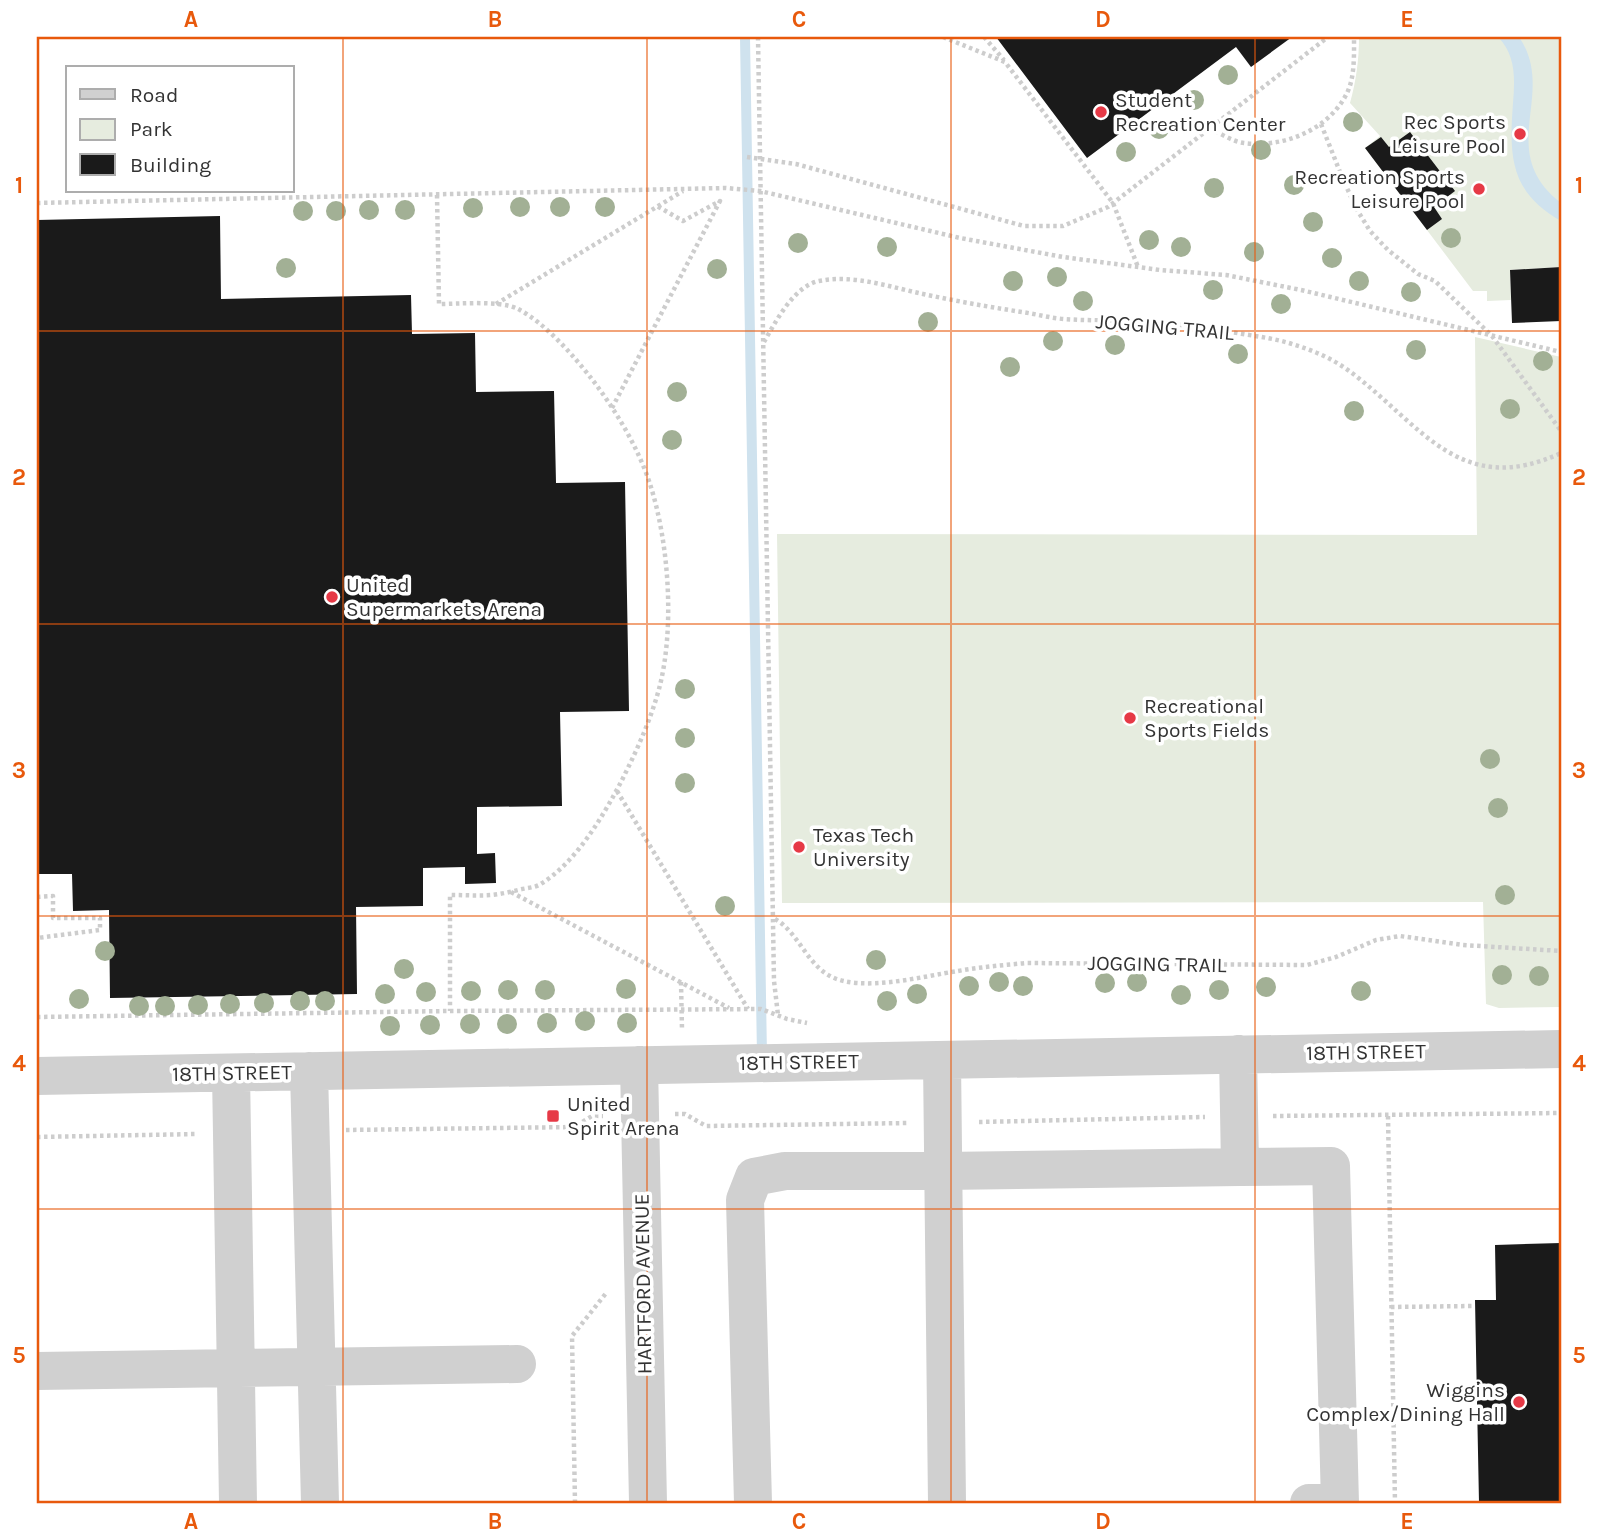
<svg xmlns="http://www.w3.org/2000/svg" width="1598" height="1540" viewBox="0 0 1598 1540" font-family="Karla,sans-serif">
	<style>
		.green { fill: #e6ecdf }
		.water { fill: #cfe2ee }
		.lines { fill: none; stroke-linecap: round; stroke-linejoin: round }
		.stream { stroke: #cfe2ee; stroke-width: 10 }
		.building { fill: #1a1a1a }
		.path { stroke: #cdcdcd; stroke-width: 4.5; stroke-dasharray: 3.5 3.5; stroke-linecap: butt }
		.minor { stroke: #d0d0d0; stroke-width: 38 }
		.tree { fill: #a2b095 }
		.grid { fill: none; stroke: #e8590c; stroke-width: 2; stroke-opacity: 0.55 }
		.poi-dot { fill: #e63946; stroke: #fff; stroke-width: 2.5 }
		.labels { text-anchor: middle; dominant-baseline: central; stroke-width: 7; stroke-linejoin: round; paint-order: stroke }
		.poi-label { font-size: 21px; fill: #333; stroke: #fff; text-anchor: start }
		.street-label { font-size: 21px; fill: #333; stroke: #fff }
		.neatline { fill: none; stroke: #e8590c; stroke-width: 2.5 }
		.grid-label { font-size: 23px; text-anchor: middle; font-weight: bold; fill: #e8590c }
	</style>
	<rect width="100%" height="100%" fill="#fff"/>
	<path class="green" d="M 1359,37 L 1561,37 L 1561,267 L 1510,270 L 1511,300 L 1487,301 L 1487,291 L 1473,291 L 1365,148 L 1380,136 L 1350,103 C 1356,81 1359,60 1359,37 Z
		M 1475,337 L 1561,357 L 1561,1007 L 1499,1008 L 1486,1004 L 1483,902 L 782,903 L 777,534 L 1477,535 Z"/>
	<path class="water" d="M 1498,37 L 1519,37 C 1558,94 1494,151 1561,203 L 1561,221 C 1510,192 1509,157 1513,103 C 1515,79 1516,55 1498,37 Z"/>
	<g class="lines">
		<path class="stream" d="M 745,37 L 762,1056"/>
	</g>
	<path class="building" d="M 996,37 L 1292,37 L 1251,67 L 1236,47 L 1087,158 Z
		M 1410,132 L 1455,191 L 1434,207 L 1442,219 L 1427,230 L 1365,148 L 1381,137 L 1389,147 Z
		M 220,216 L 221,299 L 411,295 L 412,334 L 475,333 L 476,392 L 554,391 L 556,483 L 625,482 L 629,711 L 560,712 L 562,806 L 477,807 L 477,854 L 495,853 L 496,883 L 465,884 L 465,867 L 423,868 L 423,906 L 356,907 L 357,994 L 110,998 L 109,910 L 73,911 L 72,874 L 37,874 L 37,220 Z
		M 1561,267 L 1561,321 L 1512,323 L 1510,270 Z
		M 1561,1243 L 1561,1503 L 1479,1503 L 1475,1300 L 1496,1300 L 1495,1245 Z"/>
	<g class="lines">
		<path class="path" d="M 758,37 L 774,981 L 778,1015
			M 943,37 L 1005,62 L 1113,203 L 1138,267
			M 984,37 L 1004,60
			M 1321,124 L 1342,177 L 1356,208 L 1370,231 L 1388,250 L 1418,274 L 1435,281 L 1492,336 L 1561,431
			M 1209,128 C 1220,133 1233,142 1244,143 C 1282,148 1327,131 1346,95 C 1355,79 1354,55 1354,37
			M 747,157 L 796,164 L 1024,226 L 1063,226 L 1108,207 L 1328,37
			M 437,195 L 439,304 C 459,304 501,300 518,309 C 545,323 573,355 591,378 C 615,409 638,447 650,484 C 669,543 675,629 659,689 C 650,722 636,752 621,782 C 602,818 575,864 539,885 C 533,888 525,888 518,890 C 510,892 501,894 492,895 C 478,896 464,895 450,895 L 450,1011
			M 37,203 L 726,188 L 760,191 L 960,238 L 1063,257 L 1160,270 L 1226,275 L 1301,290 L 1561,352
			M 496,304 L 683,191
			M 764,342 C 776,321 794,286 819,281 C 853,274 890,287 923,294 C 956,301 989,307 1022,312 C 1036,314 1050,318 1064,319 C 1092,321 1121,320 1149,322 C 1181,324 1212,329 1243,334 C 1261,337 1278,339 1295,345 C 1315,351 1335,360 1352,373 C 1422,426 1461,499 1561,453
			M 612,408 L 720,201 L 683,221 L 657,206
			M 617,791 L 748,1009
			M 511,892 L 729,1008
			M 37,897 L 53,896 L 53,918 L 100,918 L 100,930 L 37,938
			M 775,919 C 798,932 806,963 830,976 C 861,993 924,976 958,971 C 981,967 1004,965 1027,963 L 1307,965 L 1336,957 L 1376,940 L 1400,936 L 1463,945 L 1561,951
			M 681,982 L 682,1029
			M 37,1017 L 450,1011 L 761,1009 L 787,1019 L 807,1023
			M 675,1114 L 685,1114 L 706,1126 L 908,1123
			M 1273,1116 L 1561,1113
			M 1388,1116 L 1395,1503
			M 979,1122 L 1205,1117
			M 346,1130 L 574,1127 L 592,1116 L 603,1116
			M 37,1137 L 197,1134
			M 1391,1307 L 1472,1306
			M 575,1503 L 572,1336 L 607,1292"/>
		<path class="minor" d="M 1238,1054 L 1240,1167 L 1331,1166 L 1340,1503 L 1309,1503
			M 942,1060 L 947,1503
			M 639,1065 L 648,1503
			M 309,1071 L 320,1503
			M 231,1073 L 238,1503
			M 37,1076 L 1561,1049
			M 37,1371 L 517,1364
			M 753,1503 L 745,1200 L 754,1177 L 785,1171 L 942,1171 L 1240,1167"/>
	</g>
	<g class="tree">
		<circle cx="1228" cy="75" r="10"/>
		<circle cx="1194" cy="100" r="10"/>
		<circle cx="1353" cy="122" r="10"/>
		<circle cx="1159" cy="129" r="10"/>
		<circle cx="1261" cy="150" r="10"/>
		<circle cx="1126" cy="152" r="10"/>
		<circle cx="1294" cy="185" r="10"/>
		<circle cx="1214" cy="188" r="10"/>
		<circle cx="520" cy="207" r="10"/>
		<circle cx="560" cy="207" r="10"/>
		<circle cx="605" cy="207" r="10"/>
		<circle cx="473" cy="208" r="10"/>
		<circle cx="369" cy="210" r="10"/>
		<circle cx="405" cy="210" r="10"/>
		<circle cx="303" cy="211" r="10"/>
		<circle cx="336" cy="211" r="10"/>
		<circle cx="1313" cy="222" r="10"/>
		<circle cx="1451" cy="238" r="10"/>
		<circle cx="1149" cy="240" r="10"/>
		<circle cx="798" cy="243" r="10"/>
		<circle cx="887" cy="247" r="10"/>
		<circle cx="1181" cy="247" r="10"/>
		<circle cx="1254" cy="252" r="10"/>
		<circle cx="1332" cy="258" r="10"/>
		<circle cx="286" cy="268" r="10"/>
		<circle cx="717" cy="269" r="10"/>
		<circle cx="1057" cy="277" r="10"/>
		<circle cx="1013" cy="281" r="10"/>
		<circle cx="1359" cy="281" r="10"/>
		<circle cx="1213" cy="290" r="10"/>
		<circle cx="1411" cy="292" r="10"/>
		<circle cx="1083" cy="301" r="10"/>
		<circle cx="1281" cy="304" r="10"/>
		<circle cx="928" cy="322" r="10"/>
		<circle cx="1053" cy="341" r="10"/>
		<circle cx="1115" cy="345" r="10"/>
		<circle cx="1416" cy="350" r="10"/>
		<circle cx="1238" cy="354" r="10"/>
		<circle cx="1543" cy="361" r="10"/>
		<circle cx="1010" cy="367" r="10"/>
		<circle cx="677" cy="392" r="10"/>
		<circle cx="1510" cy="409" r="10"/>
		<circle cx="1354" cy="411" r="10"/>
		<circle cx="672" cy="440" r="10"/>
		<circle cx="685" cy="689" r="10"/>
		<circle cx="685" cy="738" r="10"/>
		<circle cx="1490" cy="759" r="10"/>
		<circle cx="685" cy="783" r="10"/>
		<circle cx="1498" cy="808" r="10"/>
		<circle cx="1505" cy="895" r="10"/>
		<circle cx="725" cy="906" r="10"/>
		<circle cx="105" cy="951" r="10"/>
		<circle cx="876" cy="960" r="10"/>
		<circle cx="404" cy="969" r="10"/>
		<circle cx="1502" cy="975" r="10"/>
		<circle cx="1539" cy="976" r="10"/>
		<circle cx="999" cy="982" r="10"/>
		<circle cx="1137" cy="982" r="10"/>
		<circle cx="1105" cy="983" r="10"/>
		<circle cx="969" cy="986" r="10"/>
		<circle cx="1023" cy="986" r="10"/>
		<circle cx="1266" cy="987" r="10"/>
		<circle cx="626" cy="989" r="10"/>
		<circle cx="508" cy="990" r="10"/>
		<circle cx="545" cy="990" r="10"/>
		<circle cx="1219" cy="990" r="10"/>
		<circle cx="471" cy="991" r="10"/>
		<circle cx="1361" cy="991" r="10"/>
		<circle cx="426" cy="992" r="10"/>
		<circle cx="385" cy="994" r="10"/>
		<circle cx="917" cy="994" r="10"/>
		<circle cx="1181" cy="995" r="10"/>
		<circle cx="79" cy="999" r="10"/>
		<circle cx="300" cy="1001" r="10"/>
		<circle cx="325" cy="1001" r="10"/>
		<circle cx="887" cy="1001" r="10"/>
		<circle cx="264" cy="1003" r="10"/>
		<circle cx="230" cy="1004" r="10"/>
		<circle cx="198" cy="1005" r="10"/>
		<circle cx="139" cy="1006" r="10"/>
		<circle cx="165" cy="1006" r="10"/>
		<circle cx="585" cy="1021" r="10"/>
		<circle cx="547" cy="1023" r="10"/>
		<circle cx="627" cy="1023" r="10"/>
		<circle cx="470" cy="1024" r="10"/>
		<circle cx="507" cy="1024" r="10"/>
		<circle cx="430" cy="1025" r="10"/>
		<circle cx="390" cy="1026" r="10"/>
	</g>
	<path class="grid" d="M 343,37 L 343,1503M 647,37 L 647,1503M 951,37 L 951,1503M 1255,37 L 1255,1503M 37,331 L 1561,331M 37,624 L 1561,624M 37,916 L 1561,916M 37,1209 L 1561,1209"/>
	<g class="poi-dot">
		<circle cx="1101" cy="112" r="7"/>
		<circle cx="1520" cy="134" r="7"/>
		<circle cx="1479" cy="189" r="7"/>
		<circle cx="332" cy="597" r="7"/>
		<circle cx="1130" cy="718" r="7"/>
		<circle cx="799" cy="847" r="7"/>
		<rect x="546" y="1109" width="14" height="14" rx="3.5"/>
		<circle cx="1519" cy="1402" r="7"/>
	</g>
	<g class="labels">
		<g class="poi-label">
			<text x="1115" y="100">Student<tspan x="1115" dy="24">Recreation Center</tspan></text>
			<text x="1506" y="122" text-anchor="end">Rec Sports<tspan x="1506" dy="24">Leisure Pool</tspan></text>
			<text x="1465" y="177" text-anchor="end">Recreation Sports<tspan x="1465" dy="24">Leisure Pool</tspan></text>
			<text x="346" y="585">United<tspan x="346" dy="24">Supermarkets Arena</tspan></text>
			<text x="1144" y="706">Recreational<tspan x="1144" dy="24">Sports Fields</tspan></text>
			<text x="813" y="835">Texas Tech<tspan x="813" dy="24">University</tspan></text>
			<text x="567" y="1104">United<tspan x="567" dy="24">Spirit Arena</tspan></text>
			<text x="1505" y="1390" text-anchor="end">Wiggins<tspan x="1505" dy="24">Complex/Dining Hall</tspan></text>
		</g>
		<g class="street-label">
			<text transform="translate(1165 327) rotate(5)">JOGGING TRAIL</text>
			<text transform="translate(1157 964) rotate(1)">JOGGING TRAIL</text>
			<text transform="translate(1366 1052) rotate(-1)">18TH STREET</text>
			<text transform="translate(799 1062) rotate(-1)">18TH STREET</text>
			<text transform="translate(232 1073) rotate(-1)">18TH STREET</text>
			<text transform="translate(643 1284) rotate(-91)">HARTFORD AVENUE</text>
		</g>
	</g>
	<rect width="1598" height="1540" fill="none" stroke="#ffffff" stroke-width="77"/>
	<rect x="66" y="66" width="228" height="126" fill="#ffffff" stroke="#adadad" stroke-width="2"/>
	<rect x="80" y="89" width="35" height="10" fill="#d0d0d0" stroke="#adadad" stroke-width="2"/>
	<text x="130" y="102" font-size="21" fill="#333333">Road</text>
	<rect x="80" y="119" width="35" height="21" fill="#e6ecdf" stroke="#adadad" stroke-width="2"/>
	<text x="130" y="136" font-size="21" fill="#333333">Park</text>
	<rect x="80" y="154" width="35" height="21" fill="#1a1a1a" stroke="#adadad" stroke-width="2"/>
	<text x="130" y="172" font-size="21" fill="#333333">Building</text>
	<rect x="38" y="38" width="1522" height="1464" class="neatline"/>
	<g class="grid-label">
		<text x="191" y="27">A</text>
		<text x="495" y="27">B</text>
		<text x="799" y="27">C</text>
		<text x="1103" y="27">D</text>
		<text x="1407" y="27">E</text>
		<text x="19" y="193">1</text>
		<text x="1579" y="193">1</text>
		<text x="19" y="485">2</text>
		<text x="1579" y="485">2</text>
		<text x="19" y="778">3</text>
		<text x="1579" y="778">3</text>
		<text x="19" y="1071">4</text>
		<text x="1579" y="1071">4</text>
		<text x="19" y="1363">5</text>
		<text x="1579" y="1363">5</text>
		<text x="191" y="1529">A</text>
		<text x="495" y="1529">B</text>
		<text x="799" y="1529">C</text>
		<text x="1103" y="1529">D</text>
		<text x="1407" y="1529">E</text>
	</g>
</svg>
